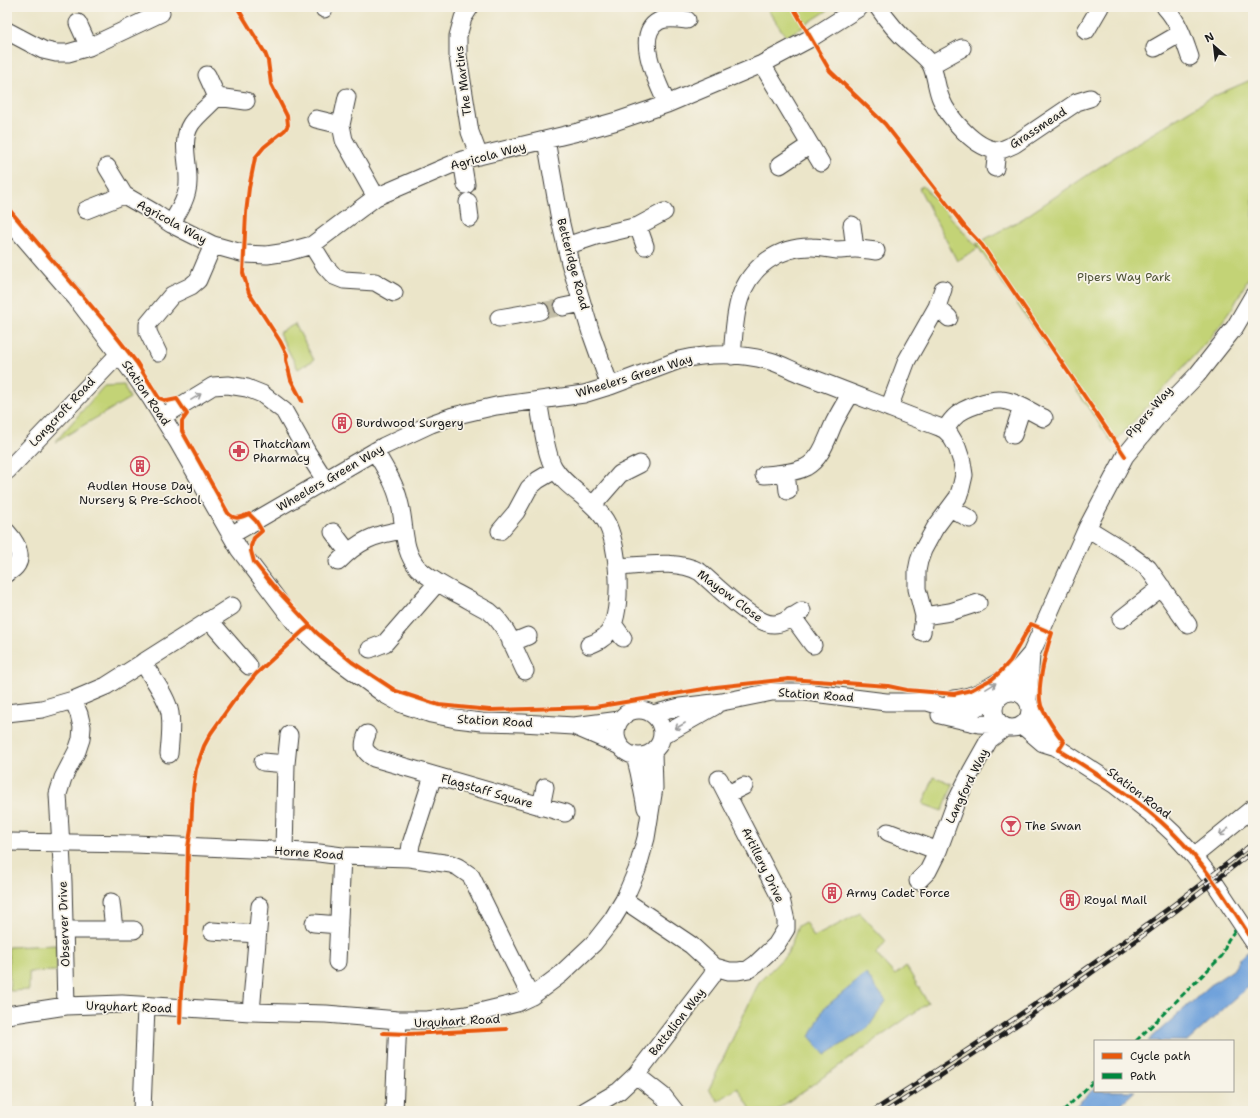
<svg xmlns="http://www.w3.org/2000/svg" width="1260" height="1118" viewBox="0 0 1260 1118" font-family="'Shantell Sans',sans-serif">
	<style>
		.green { fill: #c3d376; stroke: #707849 }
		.water { fill: #6fa2db; stroke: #465f7c }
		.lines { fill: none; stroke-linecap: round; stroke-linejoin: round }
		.minor-tunnel { stroke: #c2bda6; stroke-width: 17; stroke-dasharray: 17 8; stroke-linecap: butt }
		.minor-casing { stroke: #3b3a36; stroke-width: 19 }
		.minor { stroke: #fff; stroke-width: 17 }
		.rail-casing { stroke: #1c1c1c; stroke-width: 4.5 }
		.rail { stroke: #f7f3e8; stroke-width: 3; stroke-dasharray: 9; stroke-linecap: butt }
		.quiet { stroke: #00873e; stroke-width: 3; stroke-dasharray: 6 3; stroke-linecap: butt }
		.cycleway-casing { stroke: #f7f3e8; stroke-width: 6 }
		.cycleway { stroke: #e8590c; stroke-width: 4 }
		.oneway { stroke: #999 }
		.labels { text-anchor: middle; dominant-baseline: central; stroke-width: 3.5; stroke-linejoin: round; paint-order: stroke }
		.street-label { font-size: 12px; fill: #1c1c1c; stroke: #f7f3e8 }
		.park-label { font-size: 12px; fill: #4e5337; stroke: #f7f3e8 }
		.poi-label { font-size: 12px; fill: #1c1c1c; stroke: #f7f3e8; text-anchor: start }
	</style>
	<rect width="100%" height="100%" fill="#f7f3e8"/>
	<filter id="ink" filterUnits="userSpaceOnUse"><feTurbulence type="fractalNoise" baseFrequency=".025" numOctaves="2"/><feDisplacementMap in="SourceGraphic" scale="8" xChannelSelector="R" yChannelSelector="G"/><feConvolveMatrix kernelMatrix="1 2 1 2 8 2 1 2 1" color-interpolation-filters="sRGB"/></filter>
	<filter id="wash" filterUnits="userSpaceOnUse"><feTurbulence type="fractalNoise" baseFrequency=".012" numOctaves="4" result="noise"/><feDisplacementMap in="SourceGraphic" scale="16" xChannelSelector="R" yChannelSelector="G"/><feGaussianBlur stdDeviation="0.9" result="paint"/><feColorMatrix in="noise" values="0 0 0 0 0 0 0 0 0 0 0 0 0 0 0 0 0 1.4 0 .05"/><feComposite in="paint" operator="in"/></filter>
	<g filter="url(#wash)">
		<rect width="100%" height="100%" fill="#ebe5c9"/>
		<path class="green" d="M 766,7 L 833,7 L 786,37 Z
			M 1253,79 L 1253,270 L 1233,307 L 1211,337 L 1113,444 L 976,244 L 1022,219 L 1119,154 L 1212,97 Z
			M 923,186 L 978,248 L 957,261 L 919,188 Z
			M 295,324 L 314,360 L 298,369 L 279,333 Z
			M 124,385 L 130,398 L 55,442 L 104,386 Z
			M 934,777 L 953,785 L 942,811 L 923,804 Z
			M 860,913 L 886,941 L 876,954 L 895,975 L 906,966 L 928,1003 L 775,1111 L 752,1111 L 738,1088 L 718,1101 L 709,1089 L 759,982 L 788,953 L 798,926 L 805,922 L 814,937 Z
			M 56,945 L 57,971 L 29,972 L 29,990 L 10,991 L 8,947 Z"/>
		<path class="water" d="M 1253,949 L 1253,972 L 1251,974 L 1249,986 L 1188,1041 L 1148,1041 L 1212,984 L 1233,970 L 1243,955 Z
			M 866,974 L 886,1001 L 868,1028 L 825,1055 L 810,1037 L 824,1008 Z
			M 1095,1088 L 1095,1091 L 1135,1091 L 1113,1111 L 1070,1111 Z"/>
	</g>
	<g filter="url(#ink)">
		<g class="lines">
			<path class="minor-tunnel" d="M 540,311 L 563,307"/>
			<defs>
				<path id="minor" d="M 323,7 L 324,9
					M 470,7 L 463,18 L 458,36 L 458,56 L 470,132 L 479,156
					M 878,7 C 887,20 896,32 908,42 C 915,49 924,55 930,63 C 936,73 936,88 941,99 C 948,117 976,150 998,150 C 1004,150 1010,146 1015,144 L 1077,102 L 1090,98
					M 1165,7 C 1178,21 1184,39 1190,57
					M 78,23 L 89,47
					M 7,31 L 43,50 L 56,53 L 68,53 L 89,47 L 161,13
					M 1086,31 L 1100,7
					M 1155,48 L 1181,33
					M 762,64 L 821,163
					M 931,65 L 962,48
					M 207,75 L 217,97
					M 347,97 L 341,125 L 344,140 L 376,197
					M 667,104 C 659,85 632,35 659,21 C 667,17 679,19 687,20
					M 316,119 L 341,125
					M 546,140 L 560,220 L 570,263 L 591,333 L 610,386
					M 462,160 L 466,185
					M 780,165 L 810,145
					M 995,168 L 997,150
					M 124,195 L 155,213 L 171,224 L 213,245 L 245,254 L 267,255 L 287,252 L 312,245 L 376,197 L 462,160 L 578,132 L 617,121 L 667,104 L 762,64 L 811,38 L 860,7
					M 468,202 L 470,218
					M 86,210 L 124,195 L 107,167
					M 7,218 L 76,298 L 133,373 L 150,397 L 178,442 L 239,549 L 296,624 L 323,649 L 384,694 L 402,704 L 431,714 L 456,719 L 482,722 L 522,723 L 574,726 L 620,720
					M 171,224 C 179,211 188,197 188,182 C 189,163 180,141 191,124 C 197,115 210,105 217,97 L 246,101
					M 852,225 L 855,249
					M 638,226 L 645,246
					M 312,245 L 325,266 L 334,276 L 344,280 L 375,282 L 394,293
					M 566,246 L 596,236 L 638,226 L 664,212
					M 563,307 L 582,303
					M 937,307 L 949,318
					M 499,318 L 540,311
					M 158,353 L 148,332 L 148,324 L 172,295 L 191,286 L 198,280 L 213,245
					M 732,356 C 734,337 734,316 740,298 C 750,267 779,246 812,247 C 820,247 829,249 837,250 C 843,250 849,249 855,249 C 862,249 869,250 876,251
					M 538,401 C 542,419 545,454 554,468 C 567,489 592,499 605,520 C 619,542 624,610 609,632 C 604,639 597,642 589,645
					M 889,408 L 907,360 L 937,307 L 943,289
					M 162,417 L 213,386 L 228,385 L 247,388 L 262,394 L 284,411 L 307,452 L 325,480
					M 945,430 C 948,425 952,419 957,415 C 964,408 990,399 1001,400 C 1016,401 1031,412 1044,418
					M 1013,435 L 1022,407
					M 375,451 C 384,467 395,483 399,501 C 406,524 401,549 418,568 C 428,578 442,585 454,592 C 466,598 477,605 489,611 C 507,625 515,651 525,671
					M 7,471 L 119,354
					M 786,473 L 788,491
					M 764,475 C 778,474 794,473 806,467 C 822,458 827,438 834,423 C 839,413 845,403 851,393
					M 593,505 L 620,474 L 640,464
					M 950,508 L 970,519
					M 1087,528 L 1126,552 L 1148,568 L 1188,625
					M 500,531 L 516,512 L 529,488 L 538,480 L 555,470
					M 7,532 C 19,545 27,564 7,573
					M 333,532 L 348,552
					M 231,535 L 384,446 L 431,424 L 453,416 L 496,406 L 584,394 L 610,386 L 679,360 C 709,353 741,353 770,361 C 781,364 791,370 801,374 C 847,391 893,410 939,427 L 945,430 L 950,435 L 957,447 L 962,462 L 964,475 L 961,488 L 958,497 L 935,528 L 923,550 L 919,561 L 917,571 L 917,589 L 924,616 L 922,632
					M 338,562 C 358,541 375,534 403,530
					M 617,567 C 642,566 677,559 700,572 C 715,585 755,625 774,624 C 784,624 793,616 802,611
					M 792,616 L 813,645
					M 924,616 L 950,612 L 978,603
					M 1121,619 L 1162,587
					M 209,620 L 249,666
					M 613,624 L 623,638
					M 511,643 L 528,636
					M 370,649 L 385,643 L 437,583
					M 143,662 C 151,677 167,696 170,713 C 172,726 170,741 169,754
					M994 710a18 18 0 1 1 36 0a18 18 0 1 1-36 0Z
					M 1008,692 L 1019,668 L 1031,654 L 1087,528 L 1125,456 L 1161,412 L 1197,375 L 1235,327 L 1253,296
					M 953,699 C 979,697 998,682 1019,668
					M 1028,700 L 1031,654
					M 1031,709 L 1045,728 L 1056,747 L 1115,785 L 1158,819 L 1173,833 L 1194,856 L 1214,882 L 1253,941
					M616 733a23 23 0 1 1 46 0a23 23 0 1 1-46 0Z
					M 7,713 L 42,709 L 73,700 L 106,686 L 232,606
					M 653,714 L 680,707 L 722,702 L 772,692 L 805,692 L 886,702 L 927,702 L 940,706 L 958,708 L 977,707 L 997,699
					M 940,715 L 979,724 L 1001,725
					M 1022,725 L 1043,743 L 1056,747
					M 574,726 L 620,746
					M 367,734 C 362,746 363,751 374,758 L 565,813
					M 662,736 L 715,706
					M 635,756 L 639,772 L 646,808
					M 263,762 L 286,764
					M 728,794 L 744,786
					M 541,807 L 545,787
					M 888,832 L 938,851 L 956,802 L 971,772 L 989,740 L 1006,727
					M 7,842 L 135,844 L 273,850 L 319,853 L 342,856 L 409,858 L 451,864 L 458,867 L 471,876 L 504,943 L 525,985 L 532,996
					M 284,851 L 286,764 L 289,735
					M 1194,856 L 1253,808
					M 409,858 L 411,844 L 433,776
					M 918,881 L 928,871 L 938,851
					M 624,900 L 691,945 L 715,967 L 729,971 L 738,971 L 749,969 L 756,964 L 776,945 L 786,929 L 786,921 L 781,899 L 719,779
					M 111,902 L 114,929
					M 314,923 L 339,925
					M 64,930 L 134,930
					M 212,931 L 257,934
					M 337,962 L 342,856
					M 66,1006 L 63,882 L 58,794 L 63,778 L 77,751 L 81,739 L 82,727 L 79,714 L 73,700
					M 251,1012 L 260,906
					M 7,1015 L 66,1006 L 122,1004 L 251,1012 L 326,1014 L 398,1020 L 427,1020 L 467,1015 L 517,1003 L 532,996 L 560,975 L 594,943 L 612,920 L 624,900 L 637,870 L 646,838 L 654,788 L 653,752
					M 636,1075 L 664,1097 L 675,1111
					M 142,1111 L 146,1007
					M 394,1111 L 398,1020
					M 585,1111 L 619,1091 L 636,1075 L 712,976 L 715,967"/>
			</defs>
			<use href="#minor" class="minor-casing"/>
			<use href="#minor" class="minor"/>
			<defs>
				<path id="rail" d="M 873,1111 C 1004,1028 1132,940 1253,843
					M 886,1111 C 1012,1031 1136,945 1253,851"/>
			</defs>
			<use href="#rail" class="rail-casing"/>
			<use href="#rail" class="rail"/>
			<path class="quiet" d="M 1136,1041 L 1222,956 L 1228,940 L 1236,929
				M 1063,1111 L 1095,1080"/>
			<defs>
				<path id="cycleway" d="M 237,7 L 265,53 L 268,61 L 271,84 L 287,116 L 288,125 L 285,130 L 264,147 L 255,158 L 249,188 L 246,213 L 243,273 L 249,293 L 280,341 L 287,355 L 286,360 L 291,380 L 302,401
					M 793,7 L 830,71 L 885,124 L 965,227 L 982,245 L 1125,456
					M 7,207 L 105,322 L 137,363 L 159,398 L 167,401 L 177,399 L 187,414 L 182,421 L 182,431 L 228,513 C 235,521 241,517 249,514 L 256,521 L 262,531 L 254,538 L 251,546 L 251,551 L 254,562 L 275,588 L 317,633 L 352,662 L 396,691 L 439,705 L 490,710 L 595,707 L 716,687 L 789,679 L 888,686 L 907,690 L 954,694 L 971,690 L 992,679 L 1000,672 L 1010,661 L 1031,624 L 1052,633 C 1046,650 1035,692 1042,708 C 1048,720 1056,732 1064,742 L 1059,750 C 1099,775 1139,800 1173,833 C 1205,864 1229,903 1253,941
					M 180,1023 L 181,993 L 186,939 L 188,847 L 191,829 L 193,790 L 196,769 L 204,746 L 211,733 L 233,702 L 256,674 L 303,631 L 310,626
					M 383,1033 L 408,1034 L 507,1029"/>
			</defs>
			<use href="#cycleway" class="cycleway-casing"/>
			<use href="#cycleway" class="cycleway"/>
		</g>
		<defs><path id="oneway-shaft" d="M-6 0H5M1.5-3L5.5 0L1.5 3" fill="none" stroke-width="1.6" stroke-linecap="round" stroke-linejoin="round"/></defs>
		<g class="oneway">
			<use href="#oneway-shaft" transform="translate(196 397) rotate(-31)"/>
			<use href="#oneway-shaft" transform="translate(991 686) rotate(-31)"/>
			<use href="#oneway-shaft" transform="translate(680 726) rotate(150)"/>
			<use href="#oneway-shaft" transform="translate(1224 832) rotate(141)"/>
		</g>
	</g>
	<defs>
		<symbol id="building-ring" viewBox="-11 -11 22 22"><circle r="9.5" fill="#f7f3e8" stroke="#d1495b" stroke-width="1.5"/><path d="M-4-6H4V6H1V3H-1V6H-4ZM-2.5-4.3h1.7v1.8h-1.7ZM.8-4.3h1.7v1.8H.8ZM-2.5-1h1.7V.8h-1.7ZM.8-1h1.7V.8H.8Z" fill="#d1495b"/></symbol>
		<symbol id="pharmacy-ring" viewBox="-11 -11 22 22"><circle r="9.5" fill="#f7f3e8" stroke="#d1495b" stroke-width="1.5"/><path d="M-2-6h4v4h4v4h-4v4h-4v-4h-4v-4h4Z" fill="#d1495b"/></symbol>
		<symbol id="bar-ring" viewBox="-11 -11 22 22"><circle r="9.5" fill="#f7f3e8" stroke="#d1495b" stroke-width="1.5"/><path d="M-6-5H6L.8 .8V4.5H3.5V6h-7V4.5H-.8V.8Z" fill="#d1495b"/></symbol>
	</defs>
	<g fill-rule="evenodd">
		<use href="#building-ring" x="331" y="412" width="22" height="22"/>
		<use href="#pharmacy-ring" x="228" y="440" width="22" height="22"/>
		<use href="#building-ring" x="129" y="455" width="22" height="22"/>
		<use href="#bar-ring" x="1000" y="815" width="22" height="22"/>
		<use href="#building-ring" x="821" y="882" width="22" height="22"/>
		<use href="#building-ring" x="1059" y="889" width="22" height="22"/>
	</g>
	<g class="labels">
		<g class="street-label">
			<text transform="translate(463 81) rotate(-97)">The Martins</text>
			<text transform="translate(1038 128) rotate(-33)">Grassmead</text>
			<text transform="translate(488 156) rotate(-15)">Agricola Way</text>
			<text transform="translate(172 222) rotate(29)">Agricola Way</text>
			<text transform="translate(573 264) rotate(75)">Betteridge Road</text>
			<text transform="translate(634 376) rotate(-17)">Wheelers Green Way</text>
			<text transform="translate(146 393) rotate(56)">Station Road</text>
			<text transform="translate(62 412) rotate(-47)">Longcroft Road</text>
			<text transform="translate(1149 412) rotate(-49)">Pipers Way</text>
			<text transform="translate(330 478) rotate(-30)">Wheelers Green Way</text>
			<text transform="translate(730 596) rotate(37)">Mayow Close</text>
			<text transform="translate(816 695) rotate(4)">Station Road</text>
			<text transform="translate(495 721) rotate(3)">Station Road</text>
			<text transform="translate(967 786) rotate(-64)">Langford Way</text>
			<text transform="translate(487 791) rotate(16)">Flagstaff Square</text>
			<text transform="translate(1139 793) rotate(37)">Station Road</text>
			<text transform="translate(309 853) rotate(4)">Horne Road</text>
			<text transform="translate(763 865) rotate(64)">Artillery Drive</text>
			<text transform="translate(64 924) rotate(-92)">Observer Drive</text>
			<text transform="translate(129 1007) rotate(2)">Urquhart Road</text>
			<text transform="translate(457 1021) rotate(-3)">Urquhart Road</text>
			<text transform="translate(677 1022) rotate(-52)">Battalion Way</text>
		</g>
		<g class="park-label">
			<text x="1124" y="277">Pipers Way Park</text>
		</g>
		<g class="poi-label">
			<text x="356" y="423">Burdwood Surgery</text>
			<text x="253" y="444">Thatcham<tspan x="253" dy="14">Pharmacy</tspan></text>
			<text x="140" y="486" text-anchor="middle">Audlen House Day<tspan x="140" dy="14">Nursery &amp; Pre-School</tspan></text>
			<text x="1025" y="826">The Swan</text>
			<text x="846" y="893">Army Cadet Force</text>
			<text x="1084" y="900">Royal Mail</text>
		</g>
	</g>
	<rect width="1260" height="1118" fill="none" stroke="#f7f3e8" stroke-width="24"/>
	<rect x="1094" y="1040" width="140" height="52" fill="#f7f3e8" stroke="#9f9d96"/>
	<rect x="1102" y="1053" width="20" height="6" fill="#e8590c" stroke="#9f9d96"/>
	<text x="1130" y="1060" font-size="12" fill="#1c1c1c">Cycle path</text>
	<rect x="1102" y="1073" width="20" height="6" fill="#00873e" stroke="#9f9d96"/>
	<text x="1130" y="1080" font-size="12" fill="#1c1c1c">Path</text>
	<g transform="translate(1214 46) rotate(332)" stroke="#f7f3e8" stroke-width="3" paint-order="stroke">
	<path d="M0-3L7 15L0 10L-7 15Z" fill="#1c1c1c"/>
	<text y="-6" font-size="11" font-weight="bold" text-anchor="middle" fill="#1c1c1c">N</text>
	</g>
</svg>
